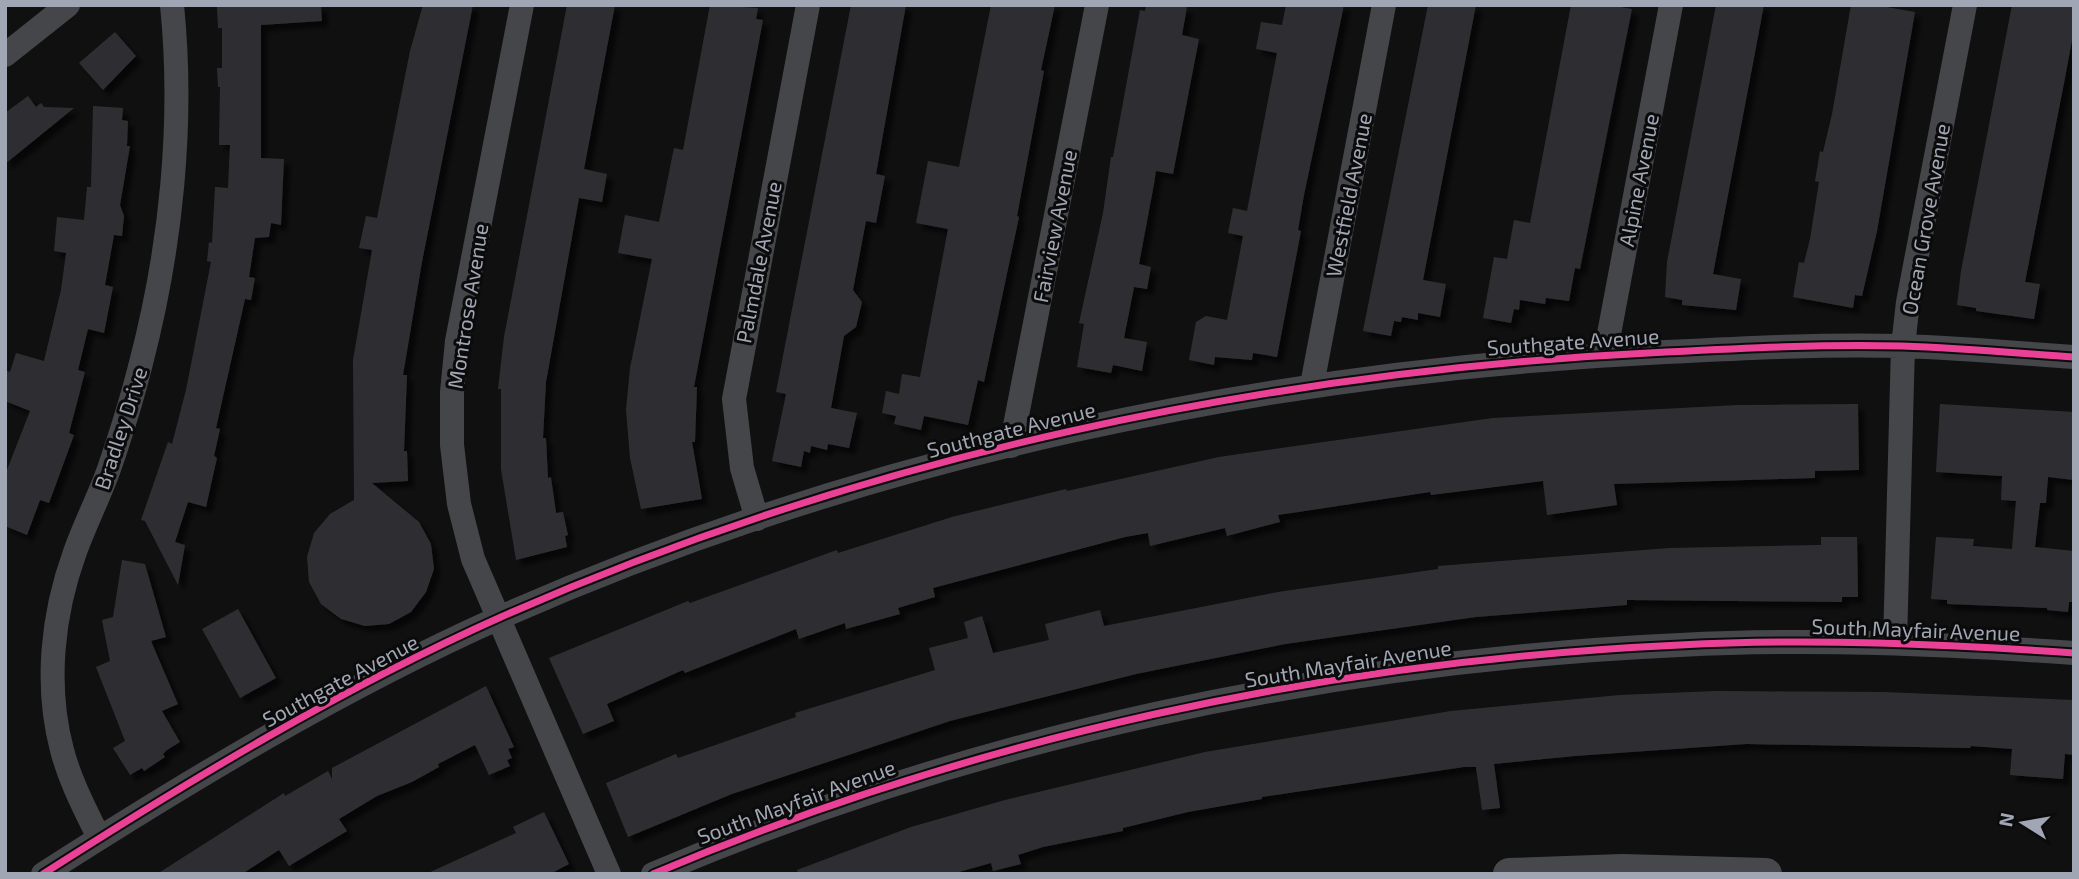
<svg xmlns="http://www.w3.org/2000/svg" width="2079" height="879" viewBox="0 0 2079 879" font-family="'Exo 2',sans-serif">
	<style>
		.building { fill: #2f2f31; filter: url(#shadow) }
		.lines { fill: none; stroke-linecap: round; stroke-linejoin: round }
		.minor { stroke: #454649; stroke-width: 24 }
		.major { stroke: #47484b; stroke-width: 32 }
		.cycleway-casing { stroke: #0b0b0c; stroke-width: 11 }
		.cycleway { stroke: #ea4096; stroke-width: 7 }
		.labels { text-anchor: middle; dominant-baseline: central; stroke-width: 6; stroke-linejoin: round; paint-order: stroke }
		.street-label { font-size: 21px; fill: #a0a6b3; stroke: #0b0b0c }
	</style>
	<defs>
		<filter id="shadow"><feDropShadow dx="6" dy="6" stdDeviation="2" flood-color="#0009"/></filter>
	</defs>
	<rect width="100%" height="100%" fill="#101011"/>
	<path class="building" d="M 321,5 L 322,21 L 261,25 L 261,158 L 284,159 L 281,225 L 271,223 L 269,237 L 255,238 L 249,277 L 255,278 L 251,300 L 245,299 L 216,428 L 220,429 L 214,456 L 217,458 L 206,507 L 188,502 L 175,542 L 185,545 L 178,585 L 145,521 L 141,520 L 168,442 L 172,444 L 186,390 L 211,262 L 207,261 L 209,242 L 212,243 L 215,187 L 228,188 L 230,145 L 219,145 L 220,87 L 218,87 L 217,68 L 222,68 L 222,28 L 218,28 L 217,7 Z
		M 423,5 L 473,5 L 422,262 L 403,375 L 407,375 L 404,451 L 407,451 L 408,481 L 372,483 L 419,522 L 431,544 L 434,569 L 426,592 L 411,612 L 389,624 L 365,626 L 341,619 L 321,604 L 309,582 L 307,557 L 314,533 L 330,514 L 354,500 L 353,360 L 372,250 L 359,248 L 366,216 L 377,218 L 410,51 Z
		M 567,5 L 615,5 L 584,169 L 607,174 L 602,202 L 579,198 L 546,382 L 543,438 L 546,438 L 548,478 L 551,477 L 556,513 L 563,512 L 568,535 L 565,536 L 567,547 L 516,560 L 501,469 L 501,389 L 498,389 L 504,337 Z
		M 710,5 L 758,8 L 756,19 L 763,20 L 694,387 L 697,387 L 695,442 L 692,442 L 702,499 L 641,509 L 630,458 L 626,410 L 630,368 L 652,259 L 618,253 L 625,215 L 659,222 L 674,148 L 683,150 Z
		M 851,5 L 906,5 L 876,174 L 885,176 L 876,223 L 866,221 L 853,290 L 862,302 L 856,327 L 844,336 L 831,408 L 857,413 L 849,448 L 828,444 L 827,450 L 811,446 L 810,453 L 804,451 L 801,467 L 772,461 L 786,394 L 776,392 Z
		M 991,5 L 1055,5 L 1041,70 L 1044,71 L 1017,216 L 1019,217 L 984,382 L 978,380 L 968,425 L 924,416 L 921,430 L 894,424 L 896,416 L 882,413 L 886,391 L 899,394 L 902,374 L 920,377 L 948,229 L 916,223 L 928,161 L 959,167 Z
		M 1146,5 L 1187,7 L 1182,35 L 1199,39 L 1173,174 L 1156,171 L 1154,184 L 1139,264 L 1151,267 L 1147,289 L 1134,287 L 1124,338 L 1147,342 L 1142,371 L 1113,365 L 1111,373 L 1077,367 L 1084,324 L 1079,323 L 1103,213 L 1111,157 L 1113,157 L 1140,10 L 1145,11 Z
		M 1286,5 L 1344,5 L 1304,195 L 1298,230 L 1301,231 L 1277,357 L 1253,353 L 1252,360 L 1215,357 L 1214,365 L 1189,360 L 1196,322 L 1206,316 L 1227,320 L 1243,236 L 1228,233 L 1233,208 L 1247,211 L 1277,53 L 1256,49 L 1261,22 L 1282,25 Z
		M 1428,5 L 1476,5 L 1423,280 L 1446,284 L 1440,317 L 1418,313 L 1418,320 L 1402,317 L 1401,322 L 1394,321 L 1391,336 L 1363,331 Z
		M 1571,5 L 1609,5 L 1632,9 L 1580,269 L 1575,268 L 1569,301 L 1546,298 L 1545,304 L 1520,300 L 1519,310 L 1514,309 L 1511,323 L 1483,318 L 1494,257 L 1507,259 L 1514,220 L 1530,223 Z
		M 1716,5 L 1764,5 L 1713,274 L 1741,279 L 1736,310 L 1682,305 L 1682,300 L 1665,297 L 1667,262 Z
		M 1851,5 L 1875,5 L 1915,12 L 1877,231 L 1862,296 L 1855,295 L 1853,308 L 1793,297 L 1799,262 L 1804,263 L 1810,239 L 1819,182 L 1815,181 L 1820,151 L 1823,152 L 1832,114 Z
		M 2012,5 L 2074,5 L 2074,29 L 2065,78 L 2025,282 L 2040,284 L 2034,319 L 1976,311 L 1976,308 L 1957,305 L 1961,271 Z
		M 115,32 L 136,56 L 103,90 L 79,63 Z
		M 28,96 L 36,107 L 41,103 L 44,107 L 74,108 L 5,164 L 5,113 Z
		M 93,106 L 123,108 L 122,120 L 128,121 L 127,146 L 130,146 L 120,205 L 124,216 L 122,236 L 114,235 L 105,285 L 113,287 L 104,333 L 88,329 L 78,370 L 85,372 L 69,433 L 74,435 L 49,503 L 40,500 L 27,535 L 5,526 L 5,475 L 30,411 L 5,401 L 5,370 L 10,372 L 16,353 L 44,361 L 61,290 L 66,253 L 54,251 L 57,217 L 84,220 L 87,187 L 91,187 Z
		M 1858,404 L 1859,470 L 1815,471 L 1815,478 L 1614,484 L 1617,505 L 1547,515 L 1543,481 L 1431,495 L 1430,492 L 1305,511 L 1278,515 L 1280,522 L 1227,536 L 1225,528 L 1150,546 L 1148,533 L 1125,537 L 933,588 L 935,597 L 898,608 L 900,614 L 846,629 L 845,623 L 799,639 L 796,629 L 685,673 L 683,670 L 607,704 L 614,721 L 583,734 L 549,658 L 688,601 L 690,603 L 837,550 L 838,553 L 952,517 L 1066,489 L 1067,491 L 1219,457 L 1493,418 L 1738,405 Z
		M 1940,404 L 2074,412 L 2074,480 L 2048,477 L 2046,503 L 2040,503 L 2035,547 L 2074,551 L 2074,602 L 2069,602 L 2068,612 L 2047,610 L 2047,608 L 1947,604 L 1947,600 L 1931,599 L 1936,537 L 1974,539 L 1973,546 L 2012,549 L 2016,501 L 2001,500 L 2002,476 L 1936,472 Z
		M 1821,537 L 1857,537 L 1858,597 L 1842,597 L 1842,602 L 1627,600 L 1627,605 L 1476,617 L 1285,644 L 1136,674 L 950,721 L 732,794 L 628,837 L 606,783 L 676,754 L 678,758 L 796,717 L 795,713 L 935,670 L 929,648 L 968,638 L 964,622 L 982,616 L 993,653 L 1049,640 L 1045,624 L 1100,610 L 1104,626 L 1278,592 L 1438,569 L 1438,566 L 1670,548 L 1821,545 Z
		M 122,560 L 145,564 L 166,637 L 151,641 L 178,704 L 162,711 L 180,742 L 167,750 L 163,754 L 165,757 L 144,771 L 142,768 L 130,775 L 113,748 L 125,741 L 96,667 L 110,661 L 102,620 L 113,617 Z
		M 238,609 L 276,678 L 240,698 L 202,629 Z
		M 486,686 L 514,747 L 508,749 L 512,758 L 507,760 L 510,766 L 489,775 L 475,745 L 438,764 L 439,767 L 412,782 L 377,796 L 339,819 L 347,831 L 289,866 L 279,850 L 242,874 L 157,874 L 284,793 L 285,796 L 328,771 L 332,779 L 332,768 Z
		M 1716,691 L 1883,692 L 2074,700 L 2074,755 L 2065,754 L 2063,779 L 2010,775 L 2012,749 L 1971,746 L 1970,748 L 1746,744 L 1575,756 L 1494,764 L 1500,808 L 1482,810 L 1476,767 L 1464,767 L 1262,797 L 1262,799 L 1188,812 L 1123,828 L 1123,831 L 1043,847 L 1018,855 L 1021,864 L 993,871 L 991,863 L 952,874 L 798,874 L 797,870 L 911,827 L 1005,800 L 1205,752 L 1451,711 L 1620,695 Z
		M 544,812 L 569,864 L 550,874 L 426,874 L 516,833 L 513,827 Z"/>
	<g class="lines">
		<path class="minor" d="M 522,5 L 457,341 L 452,392 L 452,445 L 459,504 L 473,559 L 609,874
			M 5,55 L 68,5
			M 1605,355 L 1671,5
			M 1312,385 L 1384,5
			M 1011,446 L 1097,5
			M 757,519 L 742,468 L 734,399 L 808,5
			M 1895,643 L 1903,346 L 1908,302 L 1965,5
			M 99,838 C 85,809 70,781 62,750 C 45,686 52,615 75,552 C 85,524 99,497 109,469 C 121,434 132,399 141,363 C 171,248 184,123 172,5
			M 43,874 C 190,780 342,688 501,617 C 867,455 1268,371 1666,352 C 1745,348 1824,344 1902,346 C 1960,348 2017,353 2074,357
			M 653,874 C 978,736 1328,661 1680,645 C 1811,638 1943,644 2074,653"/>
		<path class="major" d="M 1509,874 L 1622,870 L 1766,874"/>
		<defs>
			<path id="cycleway" d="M 43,874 C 190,780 342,688 501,617 C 867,455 1268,371 1666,352 C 1745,348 1824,344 1902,346 C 1960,348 2017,353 2074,357
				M 653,874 C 978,736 1328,661 1680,645 C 1811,638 1943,644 2074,653"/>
		</defs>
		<use href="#cycleway" class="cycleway-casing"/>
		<use href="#cycleway" class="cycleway"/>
	</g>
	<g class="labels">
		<g class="street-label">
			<text transform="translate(1638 180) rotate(-79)">Alpine Avenue</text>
			<text transform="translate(1348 195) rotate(-79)">Westfield Avenue</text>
			<text transform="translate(1925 219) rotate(-80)">Ocean Grove Avenue</text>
			<text transform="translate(1054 226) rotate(-79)">Fairview Avenue</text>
			<text transform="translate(758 262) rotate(-79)">Palmdale Avenue</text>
			<text transform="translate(467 306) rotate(-81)">Montrose Avenue</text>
			<text transform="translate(1573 341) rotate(-4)">Southgate Avenue</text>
			<text transform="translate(120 428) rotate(-72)">Bradley Drive</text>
			<text transform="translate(1011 429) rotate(-14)">Southgate Avenue</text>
			<text transform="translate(1916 629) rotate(2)">South Mayfair Avenue</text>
			<text transform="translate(1348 663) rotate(-9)">South Mayfair Avenue</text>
			<text transform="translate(340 680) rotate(-28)">Southgate Avenue</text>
			<text transform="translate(796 801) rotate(-20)">South Mayfair Avenue</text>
		</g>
	</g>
	<rect width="2079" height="879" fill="none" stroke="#a0a6b3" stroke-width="14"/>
	<g transform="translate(2023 823) rotate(281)" stroke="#0b0b0c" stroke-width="5" paint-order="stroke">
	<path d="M0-5L12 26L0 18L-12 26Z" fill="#a0a6b3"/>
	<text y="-10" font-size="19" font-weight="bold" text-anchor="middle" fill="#a0a6b3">N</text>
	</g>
</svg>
